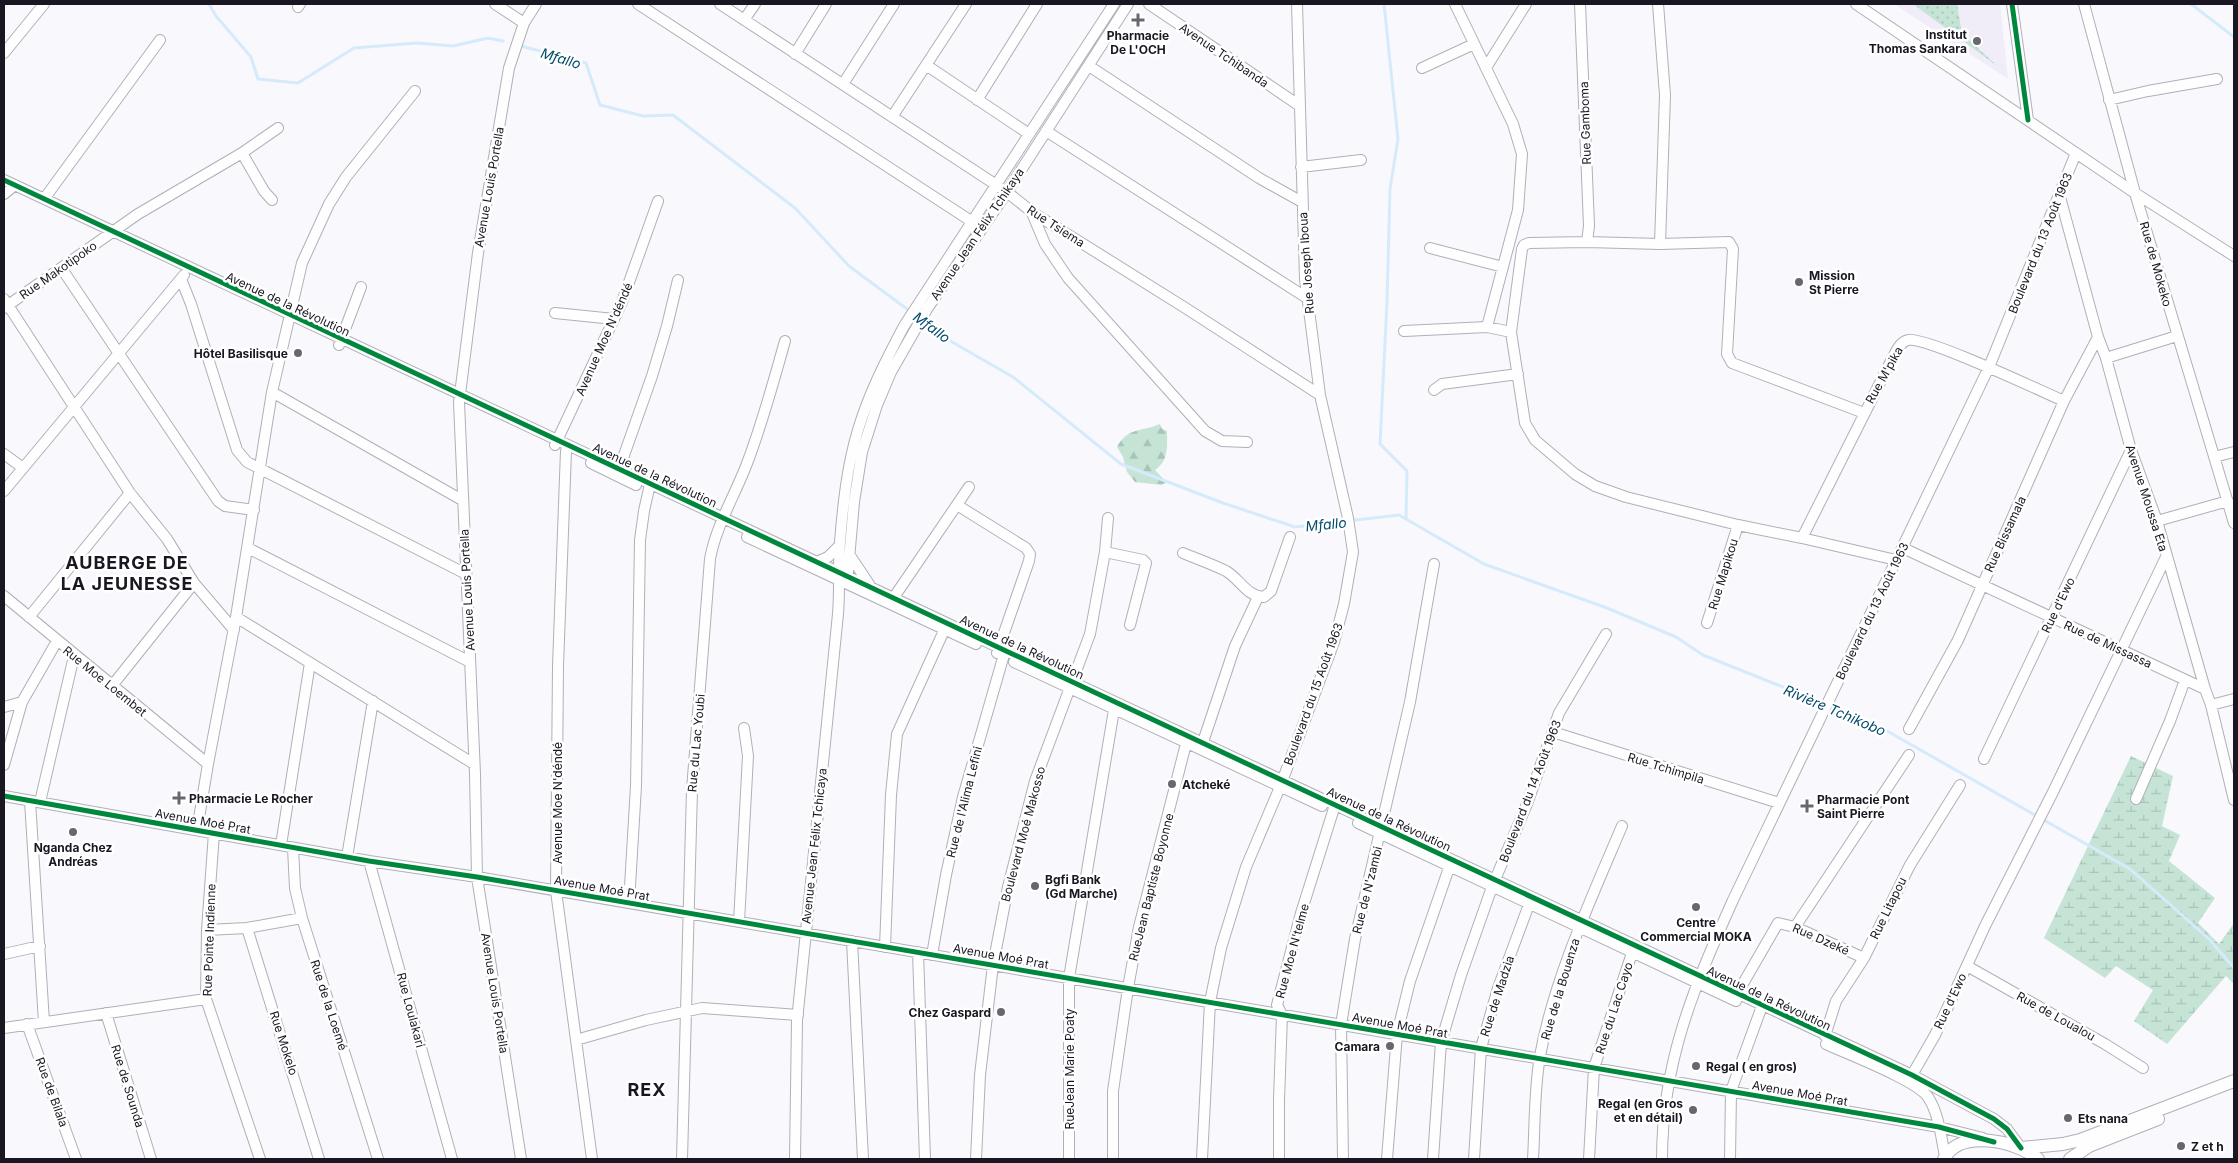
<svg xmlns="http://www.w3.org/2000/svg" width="2238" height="1163" viewBox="0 0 2238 1163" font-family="Inter,sans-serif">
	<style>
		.built { fill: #f0edf9 }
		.grass { fill: url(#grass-dots) }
		.forest { fill: url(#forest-firs) }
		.wetland { fill: url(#wetland-marsh) }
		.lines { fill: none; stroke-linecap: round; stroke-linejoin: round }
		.stream { stroke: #d5ebfc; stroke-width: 3 }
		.minor-casing { stroke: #b1afb7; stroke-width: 12 }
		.major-casing { stroke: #b1afb7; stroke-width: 14 }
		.minor { stroke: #fefeff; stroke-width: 10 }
		.major { stroke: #fefeff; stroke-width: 12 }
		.cycleway-casing { stroke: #fff; stroke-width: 8 }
		.cycleway { stroke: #00873e; stroke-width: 5 }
		.poi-dot { fill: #68666f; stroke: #fff; stroke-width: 2 }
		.labels { text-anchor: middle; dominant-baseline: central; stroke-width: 5; stroke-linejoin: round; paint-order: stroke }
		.poi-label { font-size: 12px; font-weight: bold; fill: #1a1723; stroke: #fff; text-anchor: start }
		.street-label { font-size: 12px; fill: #1a1723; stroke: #fff }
		.water-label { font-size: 14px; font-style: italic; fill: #034a6c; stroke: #fff }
		.district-label { font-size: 18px; font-weight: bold; letter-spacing: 1px; fill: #1a1723; stroke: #fff }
	</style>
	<defs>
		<pattern id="grass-dots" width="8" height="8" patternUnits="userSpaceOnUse" patternTransform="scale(1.25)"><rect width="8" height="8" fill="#c5e4d6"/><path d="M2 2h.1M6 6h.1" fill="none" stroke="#a9c3b7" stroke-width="1.8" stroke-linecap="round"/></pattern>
		<pattern id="forest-firs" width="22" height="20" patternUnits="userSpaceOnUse" patternTransform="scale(1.25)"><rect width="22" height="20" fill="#c5e4d6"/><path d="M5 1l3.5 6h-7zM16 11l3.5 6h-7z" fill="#a9c3b7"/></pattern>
		<pattern id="wetland-marsh" width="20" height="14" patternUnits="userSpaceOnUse" patternTransform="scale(1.25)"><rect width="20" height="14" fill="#c5e4d6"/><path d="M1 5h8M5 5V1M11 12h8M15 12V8" fill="none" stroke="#a9c3b7"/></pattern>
	</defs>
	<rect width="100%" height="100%" fill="#f9f8fd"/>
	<path class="built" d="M 1894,4 L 2000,4 L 2008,79 Z"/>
	<path class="grass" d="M 1913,4 L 1957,4 L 1962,33 L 1997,66 Z"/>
	<path class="forest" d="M 1160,424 L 1162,429 L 1167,431 C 1167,446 1169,461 1155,470 L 1166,482 L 1162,485 L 1135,482 L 1127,472 L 1123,457 L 1117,447 C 1128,427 1141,432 1160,424 Z"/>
	<path class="wetland" d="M 2131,756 L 2173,776 L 2162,826 L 2180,835 L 2169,861 L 2215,898 L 2198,923 L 2219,944 L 2234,923 L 2234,984 L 2226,976 L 2167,1044 L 2134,1021 L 2153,990 L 2116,966 L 2105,978 L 2044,938 Z"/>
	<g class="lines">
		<path class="stream" d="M 209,4 L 216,16 L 251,57 L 258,79 L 298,83 L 354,48 L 417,43 L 453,46 L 488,38 L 503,41
			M 1384,4 L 1398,139 L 1390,189 L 1387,302 L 1380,444 L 1407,471 L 1406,519
			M 2191,4 L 2234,37
			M 521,46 L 586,63 L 600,105 L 643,116 L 673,115 L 795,208 L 849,266 L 911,312
			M 922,320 L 952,342 L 1013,377 L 1121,464 L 1223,503 L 1295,527 L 1399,515 L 1484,564 L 1607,608 L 1676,637 L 1703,655 L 1873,723 L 2130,869 L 2210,940 L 2234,968"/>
		<defs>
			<path id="minor" d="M 495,4 L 524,23
				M 638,4 L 971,221
				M 720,4 L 1007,192 L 1032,212 L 1187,309 L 1320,395
				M 1149,4 L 1300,106
				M 1455,4 L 1513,124 L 1522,154 L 1518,210 L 1487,327
				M 1580,4 L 1589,226 L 1587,242
				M 1658,4 L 1665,95 L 1660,244
				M 1856,4 L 2135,193 L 2234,256
				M 2012,4 L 2028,120
				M 2084,4 L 2135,193 L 2234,523
				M 298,7 L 300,4
				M 744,20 L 755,4
				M 4,53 L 44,4
				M 795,54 L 826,4
				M 926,65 L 1029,134
				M 1089,66 L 1259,178 L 1302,202
				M 1487,66 L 1526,4
				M 1422,68 L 1474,44
				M 843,84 L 894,4
				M 977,100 L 1037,4
				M 2109,100 L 2148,91 L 2217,79
				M 892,117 L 966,4
				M 1046,131 L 1307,298
				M 242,153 L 264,191 L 272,200
				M 1301,167 L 1361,160
				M 4,180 C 639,480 1276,777 1912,1075 L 1994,1119 L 2007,1129 L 2021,1148
				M 4,194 L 15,185
				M 2060,197 L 2098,337 L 2106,358 L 2131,450 L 2157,521 L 2205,689 L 2211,705 L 2234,800
				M 44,199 L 160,40
				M 1032,213 L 1045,244 L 1068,278 L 1205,431 L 1222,441 L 1247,442
				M 1430,248 L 1503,267
				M 62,269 L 218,501 L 225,506 L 254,510
				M 181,279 L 191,304 L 237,450 L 247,462 L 466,574
				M 4,299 L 130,493 L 167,539 L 194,583 L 234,630
				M 4,308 L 138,214 L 242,153 L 278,128
				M 555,313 L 614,319
				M 1404,331 L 1487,327 L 1511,332
				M 339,345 L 361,287
				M 2106,358 L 2177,336
				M 1434,390 L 1442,384 L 1518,374
				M 272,392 L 462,500
				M 1864,413 L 1732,363 L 1727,354 L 1733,249 L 1729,242 L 1660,244 L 1587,242 L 1529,243 L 1524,245 L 1522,249 L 1511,332 L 1525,423 L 1535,440 L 1575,474 L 1595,486 L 1626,497 L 1738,525 L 1802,538 L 1896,560
				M 555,445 L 622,302 L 658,201
				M 568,446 L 566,451 L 558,666 L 556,891 L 592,1159
				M 4,454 L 23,468
				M 2214,457 L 2234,452
				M 591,463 L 636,485
				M 617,475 L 652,376 L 667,326 L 678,280
				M 4,491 L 184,275
				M 957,505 L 1026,548 L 1030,554 L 1029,561 L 997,653
				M 2157,521 L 2228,501
				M 747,537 L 976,644
				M 1802,538 L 1893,357 C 1897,350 1900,342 1908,340 C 1925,336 2041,391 2064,401
				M 248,548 L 470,662
				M 1903,548 L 2205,689
				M 1105,552 L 1143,560 L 1146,563 L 1130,625
				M 1183,553 C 1197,559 1212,564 1226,571 C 1240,579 1246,596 1264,597 L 1271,591 L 1290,537
				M 851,557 L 869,584
				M 816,562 L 828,557 L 840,545
				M 847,582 L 854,502 L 862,452 L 877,405 L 891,372 L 927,309 L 1007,192 L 1128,4
				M 4,596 L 208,764
				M 890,603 L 969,487
				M 29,617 L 130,493
				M 236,617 L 474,764
				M 1707,623 L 1738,525
				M 1014,662 L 1322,806
				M 111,687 L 194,583
				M 2211,705 L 2234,699
				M 4,707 L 22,702
				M 1909,729 L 1958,640 L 2064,401 L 2098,337
				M 1553,732 L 1779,803
				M 1203,742 L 1235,646 L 1258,597
				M 1984,759 L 2131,450
				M 4,765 L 22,702 L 57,641
				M 4,796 L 369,861 L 477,877 L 1939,1127 L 1983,1138
				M 2136,799 L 2170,721 L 2185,680
				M 30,801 L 44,1022
				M 40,802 L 74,656
				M 1358,823 L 1736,1001
				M 197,830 L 208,764 L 236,617 L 272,392 L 302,263 L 329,204 L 346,177 L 415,91
				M 214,833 L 207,930 L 206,999 L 260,1159
				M 281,845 L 310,663
				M 293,848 L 295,888 L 302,918 L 378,1159
				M 347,857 L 373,701
				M 369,861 L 452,1159
				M 629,903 L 636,786 L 640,540 L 644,511 L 650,484
				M 739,922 L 748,756 L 744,728
				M 1795,927 L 1909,755
				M 247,928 L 319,1159
				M 207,930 L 247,928 L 302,918
				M 852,941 L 863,1159
				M 885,947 L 891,795 L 897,734 L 947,624
				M 918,952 L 925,1159
				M 4,954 L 40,946
				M 932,955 L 946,875 L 963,797 L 1005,651
				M 1967,966 L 2105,1044 L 2143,1068
				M 1737,994 L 1778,923 L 1795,927 L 1864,958
				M 106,1013 L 151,1159
				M 27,1024 L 76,1159
				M 4,1028 L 206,999
				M 1825,1036 L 1836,1001 L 1864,958 L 1910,865 L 1960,785
				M 576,1040 L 646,1020 L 702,1008 L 798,1015
				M 1826,1044 C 1847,1054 1916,1080 1928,1097 C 1939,1114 1941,1137 1945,1156
				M 1912,1075 L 1935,1035 L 1985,926 L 2053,792 L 2166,557
				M 521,1159 L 477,877 L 475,774 L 459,402 L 478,253 L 509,68 L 524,23 L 536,4
				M 682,1159 L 692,790 L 710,559 C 716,526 734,497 746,466 C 762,425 773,383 785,341
				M 795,1159 L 797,1021 L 838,614 C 840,590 838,567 840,542 C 843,505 847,466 858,430 C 869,393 886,360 904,326 L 1114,4
				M 976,1159 L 980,1075 L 993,965 L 1008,887 L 1035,781 L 1090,634 L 1105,552 L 1108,518
				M 1069,1159 L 1069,978 L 1115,704
				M 1113,1159 L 1113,1091 L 1128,988 L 1139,927 L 1188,736
				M 1202,1159 L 1210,1002 L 1221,948 L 1246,867 L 1280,787 L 1334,642 L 1344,604 L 1353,552 L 1348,518 L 1320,395 L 1305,279 L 1297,4
				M 1279,1159 L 1279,1100 L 1282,1015 L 1277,1005 L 1301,913 L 1335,805
				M 1343,1159 L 1341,1025 L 1355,939 L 1410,702 L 1434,564
				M 1387,1159 L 1397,1034 L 1410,981 L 1451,862
				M 1433,1159 L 1441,1042 L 1461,975 L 1492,887 L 1527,804 L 1559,713 L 1606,634
				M 1474,1159 L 1481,1048 L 1498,988 L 1531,899
				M 1533,1159 C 1535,1126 1534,1090 1540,1056 C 1554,979 1591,899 1622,826
				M 1589,1159 L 1594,1068 L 1634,947
				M 1662,1159 C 1662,1062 1694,987 1733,900 L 1989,367 L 2076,153
				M 1730,1159 L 1731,1091 L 1762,1006"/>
			<path id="major" d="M 2021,1148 L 2063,1144 L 2080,1140 L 2234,1081
				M 1944,1159 C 1959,1128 2017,1141 2038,1159
				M 2070,1159 L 2089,1146 L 2158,1119"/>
		</defs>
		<use href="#minor" class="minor-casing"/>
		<use href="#major" class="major-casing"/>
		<use href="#minor" class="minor"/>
		<use href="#major" class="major"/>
		<defs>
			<path id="cycleway" d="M 2012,4 L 2028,120
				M 4,180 C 639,480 1276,777 1912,1075 L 1994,1119 L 2007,1129 L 2021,1148
				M 4,796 L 369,861 L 477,877 L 1939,1127 L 1994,1142"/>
		</defs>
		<use href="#cycleway" class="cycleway-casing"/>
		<use href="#cycleway" class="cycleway"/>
	</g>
	<g class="poi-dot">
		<path d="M1135.5 12.5h5v5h5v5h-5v5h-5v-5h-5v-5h5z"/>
		<circle cx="1977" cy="41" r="5"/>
		<circle cx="1799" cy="282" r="5"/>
		<circle cx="298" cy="353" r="5"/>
		<circle cx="1172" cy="784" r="5"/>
		<path d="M176.5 790.5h5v5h5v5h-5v5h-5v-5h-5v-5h5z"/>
		<path d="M1804.5 798.5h5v5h5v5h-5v5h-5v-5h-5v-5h5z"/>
		<circle cx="73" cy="832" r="5"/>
		<circle cx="1035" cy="886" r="5"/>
		<circle cx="1696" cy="907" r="5"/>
		<circle cx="1001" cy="1012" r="5"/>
		<circle cx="1390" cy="1046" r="5"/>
		<circle cx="1696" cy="1066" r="5"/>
		<circle cx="1693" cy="1110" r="5"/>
		<circle cx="2068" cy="1118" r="5"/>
		<circle cx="2181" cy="1146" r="5"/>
	</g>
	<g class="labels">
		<g class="poi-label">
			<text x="1967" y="34" text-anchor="end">Institut<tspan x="1967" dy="14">Thomas Sankara</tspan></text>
			<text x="1138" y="35" text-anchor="middle">Pharmacie<tspan x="1138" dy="14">De L'OCH</tspan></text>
			<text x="1809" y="275">Mission<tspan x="1809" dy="14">St Pierre</tspan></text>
			<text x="288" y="353" text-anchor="end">Hôtel Basilisque</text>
			<text x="1182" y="784">Atcheké</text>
			<text x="189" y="798">Pharmacie Le Rocher</text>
			<text x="1817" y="799">Pharmacie Pont<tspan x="1817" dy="14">Saint Pierre</tspan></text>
			<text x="73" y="847" text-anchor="middle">Nganda Chez<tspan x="73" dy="14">Andréas</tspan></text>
			<text x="1045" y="879">Bgfi Bank<tspan x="1045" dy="14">(Gd Marche)</tspan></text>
			<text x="1696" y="922" text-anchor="middle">Centre<tspan x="1696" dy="14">Commercial MOKA</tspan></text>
			<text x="991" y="1012" text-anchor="end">Chez Gaspard</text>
			<text x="1380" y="1046" text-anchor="end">Camara</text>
			<text x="1706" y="1066">Regal ( en gros)</text>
			<text x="1683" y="1103" text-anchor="end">Regal (en Gros<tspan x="1683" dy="14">et en détail)</tspan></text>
			<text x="2078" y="1118">Ets nana</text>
			<text x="2191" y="1146">Z et h</text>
		</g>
		<g class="street-label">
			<text transform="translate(1224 55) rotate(34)">Avenue Tchibanda</text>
			<text transform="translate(1585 123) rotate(-92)">Rue Gamboma</text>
			<text transform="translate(489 187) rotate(-80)">Avenue Louis Portella</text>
			<text transform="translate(1056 226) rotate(33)">Rue Tsiema</text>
			<text transform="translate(977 234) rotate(-56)">Avenue Jean Félix Tchikaya</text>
			<text transform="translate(2040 243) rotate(-68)">Boulevard du 13 Août 1963</text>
			<text transform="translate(1306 263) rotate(-94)">Rue Joseph Iboua</text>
			<text transform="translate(2156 264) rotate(74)">Rue de Mokeko</text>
			<text transform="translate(58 270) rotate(-35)">Rue Makotipoko</text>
			<text transform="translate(288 304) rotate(25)">Avenue de la Révolution</text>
			<text transform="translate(604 339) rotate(-66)">Avenue Moe N'déndé</text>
			<text transform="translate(1884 375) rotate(-61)">Rue M'pika</text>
			<text transform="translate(655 475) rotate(25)">Avenue de la Révolution</text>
			<text transform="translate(2147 498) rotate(72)">Avenue Moussa Eta</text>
			<text transform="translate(2005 534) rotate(-65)">Rue Bissamala</text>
			<text transform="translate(1723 574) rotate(-73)">Rue Mapikou</text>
			<text transform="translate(467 590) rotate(-93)">Avenue Louis Portella</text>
			<text transform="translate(2058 605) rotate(-64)">Rue d'Ewo</text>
			<text transform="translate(1872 611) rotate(-64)">Boulevard du 13 Août 1963</text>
			<text transform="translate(2108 644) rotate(25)">Rue de Missassa</text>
			<text transform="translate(1022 647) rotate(25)">Avenue de la Révolution</text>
			<text transform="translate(105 681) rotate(39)">Rue Moe Loembet</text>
			<text transform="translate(1313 694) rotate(-70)">Boulevard du 15 Août 1963</text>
			<text transform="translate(696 743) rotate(-85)">Rue du Lac Youbi</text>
			<text transform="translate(1666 768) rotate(17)">Rue Tchimpila</text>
			<text transform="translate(1530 791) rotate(-69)">Boulevard du 14 Août 1963</text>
			<text transform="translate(964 802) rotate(-76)">Rue de l'Alima Lefini</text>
			<text transform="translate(557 803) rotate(-90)">Avenue Moe N'déndé</text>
			<text transform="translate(1389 819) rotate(25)">Avenue de la Révolution</text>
			<text transform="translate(203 821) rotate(10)">Avenue Moé Prat</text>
			<text transform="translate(1023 834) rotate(-75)">Boulevard Moé Makosso</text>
			<text transform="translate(814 846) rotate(-84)">Avenue Jean Félix Tchicaya</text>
			<text transform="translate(1151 887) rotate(-76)">RueJean Baptiste Boyonne</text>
			<text transform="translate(602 888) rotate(10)">Avenue Moé Prat</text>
			<text transform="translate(1367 890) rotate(-76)">Rue de N'zambi</text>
			<text transform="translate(1888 908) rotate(-64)">Rue Litapou</text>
			<text transform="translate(1821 939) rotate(24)">Rue Dzeké</text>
			<text transform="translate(209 940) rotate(-88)">Rue Pointe Indienne</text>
			<text transform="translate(1292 951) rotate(-75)">Rue Moe N'telme</text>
			<text transform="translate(1001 956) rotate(10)">Avenue Moé Prat</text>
			<text transform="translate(1560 989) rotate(-73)">Rue de la Bouenza</text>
			<text transform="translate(495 993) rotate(81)">Avenue Louis Portella</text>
			<text transform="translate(1497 996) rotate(-72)">Rue de Madzia</text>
			<text transform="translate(1769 998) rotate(25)">Avenue de la Révolution</text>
			<text transform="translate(1950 1001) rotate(-65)">Rue d'Ewo</text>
			<text transform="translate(329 1005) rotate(72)">Rue de la Loemé</text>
			<text transform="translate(1614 1008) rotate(-72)">Rue du Lac Cayo</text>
			<text transform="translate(411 1010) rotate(75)">Rue Loulakari</text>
			<text transform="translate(2056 1016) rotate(29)">Rue de Loualou</text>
			<text transform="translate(1400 1025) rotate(10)">Avenue Moé Prat</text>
			<text transform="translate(284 1043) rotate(72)">Rue Mokelo</text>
			<text transform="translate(1069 1069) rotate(-90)">RueJean Marie Poaty</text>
			<text transform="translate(128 1086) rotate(73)">Rue de Sounda</text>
			<text transform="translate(52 1092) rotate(70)">Rue de Bilala</text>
			<text transform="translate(1800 1093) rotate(10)">Avenue Moé Prat</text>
		</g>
		<g class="water-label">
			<text transform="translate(561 58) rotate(17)">Mfallo</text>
			<text transform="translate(932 327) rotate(36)">Mfallo</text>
			<text transform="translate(1326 524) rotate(-6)">Mfallo</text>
			<text transform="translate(1835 710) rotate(23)">Rivière Tchikobo</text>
		</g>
		<g class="district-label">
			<text x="127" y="562">AUBERGE DE<tspan x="127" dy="21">LA JEUNESSE</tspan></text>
			<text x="647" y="1089">REX</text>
		</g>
	</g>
	<rect width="2238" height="1163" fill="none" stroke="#1a1723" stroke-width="10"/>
</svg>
